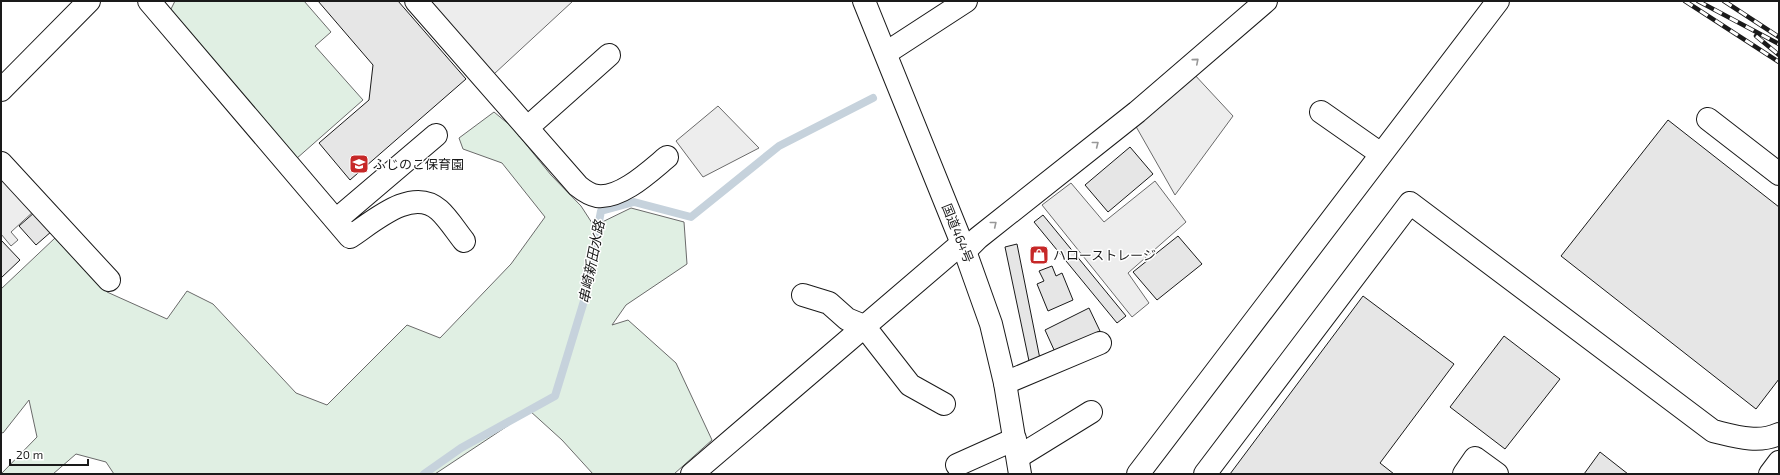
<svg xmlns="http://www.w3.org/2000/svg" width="1780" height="475" viewBox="0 0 1780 475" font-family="'Exo 2','Noto Sans JP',sans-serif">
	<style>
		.green { fill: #e0efe3; stroke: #6a6a6a }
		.parking { fill: #ededed; stroke: #6a6a6a }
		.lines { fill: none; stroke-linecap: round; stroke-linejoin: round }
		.stream { stroke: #c6d2dc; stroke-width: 8 }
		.building { fill: #e6e6e6; stroke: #1a1a1a }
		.minor-casing { stroke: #1a1a1a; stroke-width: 24 }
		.highway-casing { stroke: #1a1a1a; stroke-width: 24 }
		.minor { stroke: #fff; stroke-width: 22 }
		.highway { stroke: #fff; stroke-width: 22 }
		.rail-casing { stroke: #1a1a1a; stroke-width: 4.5 }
		.rail { stroke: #fff; stroke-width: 3; stroke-dasharray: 9; stroke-linecap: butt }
		.oneway { stroke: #989898 }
		.labels { text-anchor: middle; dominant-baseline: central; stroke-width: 3; stroke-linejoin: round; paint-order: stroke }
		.poi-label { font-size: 13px; fill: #1a1a1a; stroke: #fff; text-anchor: start }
		.street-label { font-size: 13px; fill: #1a1a1a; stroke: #fff }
		.water-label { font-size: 14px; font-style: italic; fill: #1a1a1a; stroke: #fff }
	</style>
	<rect width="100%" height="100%" fill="#fff"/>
	<path class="green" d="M 175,1 L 304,1 L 331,32 L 315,46 L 363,100 L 296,159 L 170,11 Z
		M 494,112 L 511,126 L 551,175 L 581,206 L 594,226 L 631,208 L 684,222 L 687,264 L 626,305 L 612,325 L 628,320 L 676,363 L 712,440 L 674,474 L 593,474 L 562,440 L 530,411 L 435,474 L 114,474 L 106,462 L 76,454 L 53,474 L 1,474 L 37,437 L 29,400 L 3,433 L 1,432 L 1,289 L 55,238 L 107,292 L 167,319 L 187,291 L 213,304 L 296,393 L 327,405 L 407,325 L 440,338 L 511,264 L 545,217 L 502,163 L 463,149 L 459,138 Z"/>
	<path class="parking" d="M 429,1 L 573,1 L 494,74 Z
		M 1193,73 L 1233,116 L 1175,195 L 1134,123 Z
		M 718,106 L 759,148 L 703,177 L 676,141 Z
		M 1,175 L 34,211 L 11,232 L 18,240 L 11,246 L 1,234 Z
		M 1155,181 L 1186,222 L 1128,273 L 1149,303 L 1132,317 L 1042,205 L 1071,183 L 1104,222 Z"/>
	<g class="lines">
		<path class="stream" d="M 424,474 L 461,448 L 555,396 L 584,301 L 601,211 L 634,202 L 691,217 L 779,146 L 873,98"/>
	</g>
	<path class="building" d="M 318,1 L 398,1 L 466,79 L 350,180 L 319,143 L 369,100 L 373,65 Z
		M 1668,120 L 1779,207 L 1779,379 L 1756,409 L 1561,256 Z
		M 1130,147 L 1153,174 L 1108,212 L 1085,185 Z
		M 35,212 L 52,231 L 36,245 L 19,226 Z
		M 1043,215 L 1126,316 L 1117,323 L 1034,222 Z
		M 1178,236 L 1202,264 L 1157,300 L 1133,272 Z
		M 1,240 L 20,260 L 1,278 Z
		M 1017,244 L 1040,359 L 1029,361 L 1005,247 Z
		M 1052,266 L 1056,276 L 1062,273 L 1073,300 L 1048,311 L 1037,284 L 1044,281 L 1039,271 Z
		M 1363,296 L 1454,364 L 1380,463 L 1394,474 L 1230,474 Z
		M 1089,308 L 1100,331 L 1055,352 L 1045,330 Z
		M 1504,336 L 1560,379 L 1505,449 L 1450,407 Z
		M 1600,452 L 1628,474 L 1584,474 Z"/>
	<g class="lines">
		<defs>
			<path id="minor" d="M 149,1 L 350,237 C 373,222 412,186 439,210 C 448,218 456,231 464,241
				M 416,1 L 578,186 C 583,190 590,195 597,196 C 621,199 650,171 667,157
				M 886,53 L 966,1
				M 1,90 L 89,1
				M 1321,112 L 1381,154
				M 1708,119 L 1779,174
				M 527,128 L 609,55
				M 1,163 L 109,280
				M 336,220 L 436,135
				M 965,251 L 978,238 L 1137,112 L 1266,1
				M 803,295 L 829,303 L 847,319 L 864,326 L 910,385 L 944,404
				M 1005,383 L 1100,343
				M 1018,457 L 1091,412
				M 957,465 L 1015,439
				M 692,474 L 962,243
				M 1138,474 L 1498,1
				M 1205,474 L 1410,203 L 1713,431 C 1734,436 1758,444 1779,434
				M 1464,474 L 1475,458 L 1497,474
				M 1770,474 L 1779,462"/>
			<path id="highway" d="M 864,1 L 965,251 L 991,324 L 1005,383 L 1020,474"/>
		</defs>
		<use href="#minor" class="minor-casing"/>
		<use href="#highway" class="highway-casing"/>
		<use href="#minor" class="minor"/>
		<use href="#highway" class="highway"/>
		<defs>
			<path id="rail" d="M 1685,1 L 1779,62
				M 1698,1 L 1779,44
				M 1724,1 L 1779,37
				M 1756,36 L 1779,55"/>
		</defs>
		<use href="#rail" class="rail-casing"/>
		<use href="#rail" class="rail"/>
	</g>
	<defs><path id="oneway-chevron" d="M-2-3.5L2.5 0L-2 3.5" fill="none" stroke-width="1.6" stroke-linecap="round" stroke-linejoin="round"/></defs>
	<g class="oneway">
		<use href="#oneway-chevron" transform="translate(1196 61) rotate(-41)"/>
		<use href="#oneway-chevron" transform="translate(1096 144) rotate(-38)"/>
		<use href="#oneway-chevron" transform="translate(994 224) rotate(-39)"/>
	</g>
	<defs>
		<symbol id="school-square" viewBox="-11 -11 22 22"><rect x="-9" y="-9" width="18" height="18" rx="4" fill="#c62828" stroke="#fff"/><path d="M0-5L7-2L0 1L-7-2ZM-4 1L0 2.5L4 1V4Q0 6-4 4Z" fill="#fff"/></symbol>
		<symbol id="shop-square" viewBox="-11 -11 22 22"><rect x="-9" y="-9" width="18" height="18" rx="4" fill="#c62828" stroke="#fff"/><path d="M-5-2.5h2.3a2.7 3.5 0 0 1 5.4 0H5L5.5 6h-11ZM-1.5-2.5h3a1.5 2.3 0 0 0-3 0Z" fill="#fff"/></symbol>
	</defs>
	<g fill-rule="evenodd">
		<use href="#school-square" x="348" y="153" width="22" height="22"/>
		<use href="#shop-square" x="1028" y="244" width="22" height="22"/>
	</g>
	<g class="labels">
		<g class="poi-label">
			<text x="373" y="164">ふじのこ保育園</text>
			<text x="1053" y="255">ハローストレージ</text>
		</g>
		<g class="street-label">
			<text transform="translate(958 233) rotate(68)">国道464号</text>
		</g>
		<g class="water-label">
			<text transform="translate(591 262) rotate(-79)">串崎新田水路</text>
		</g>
	</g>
	<rect width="1780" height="475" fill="none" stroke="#1a1a1a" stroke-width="4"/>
	<path d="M10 459v6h78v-6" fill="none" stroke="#1a1a1a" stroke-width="2"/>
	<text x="16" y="459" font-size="12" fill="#1a1a1a" stroke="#ffffff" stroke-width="3" paint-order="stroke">20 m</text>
</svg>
